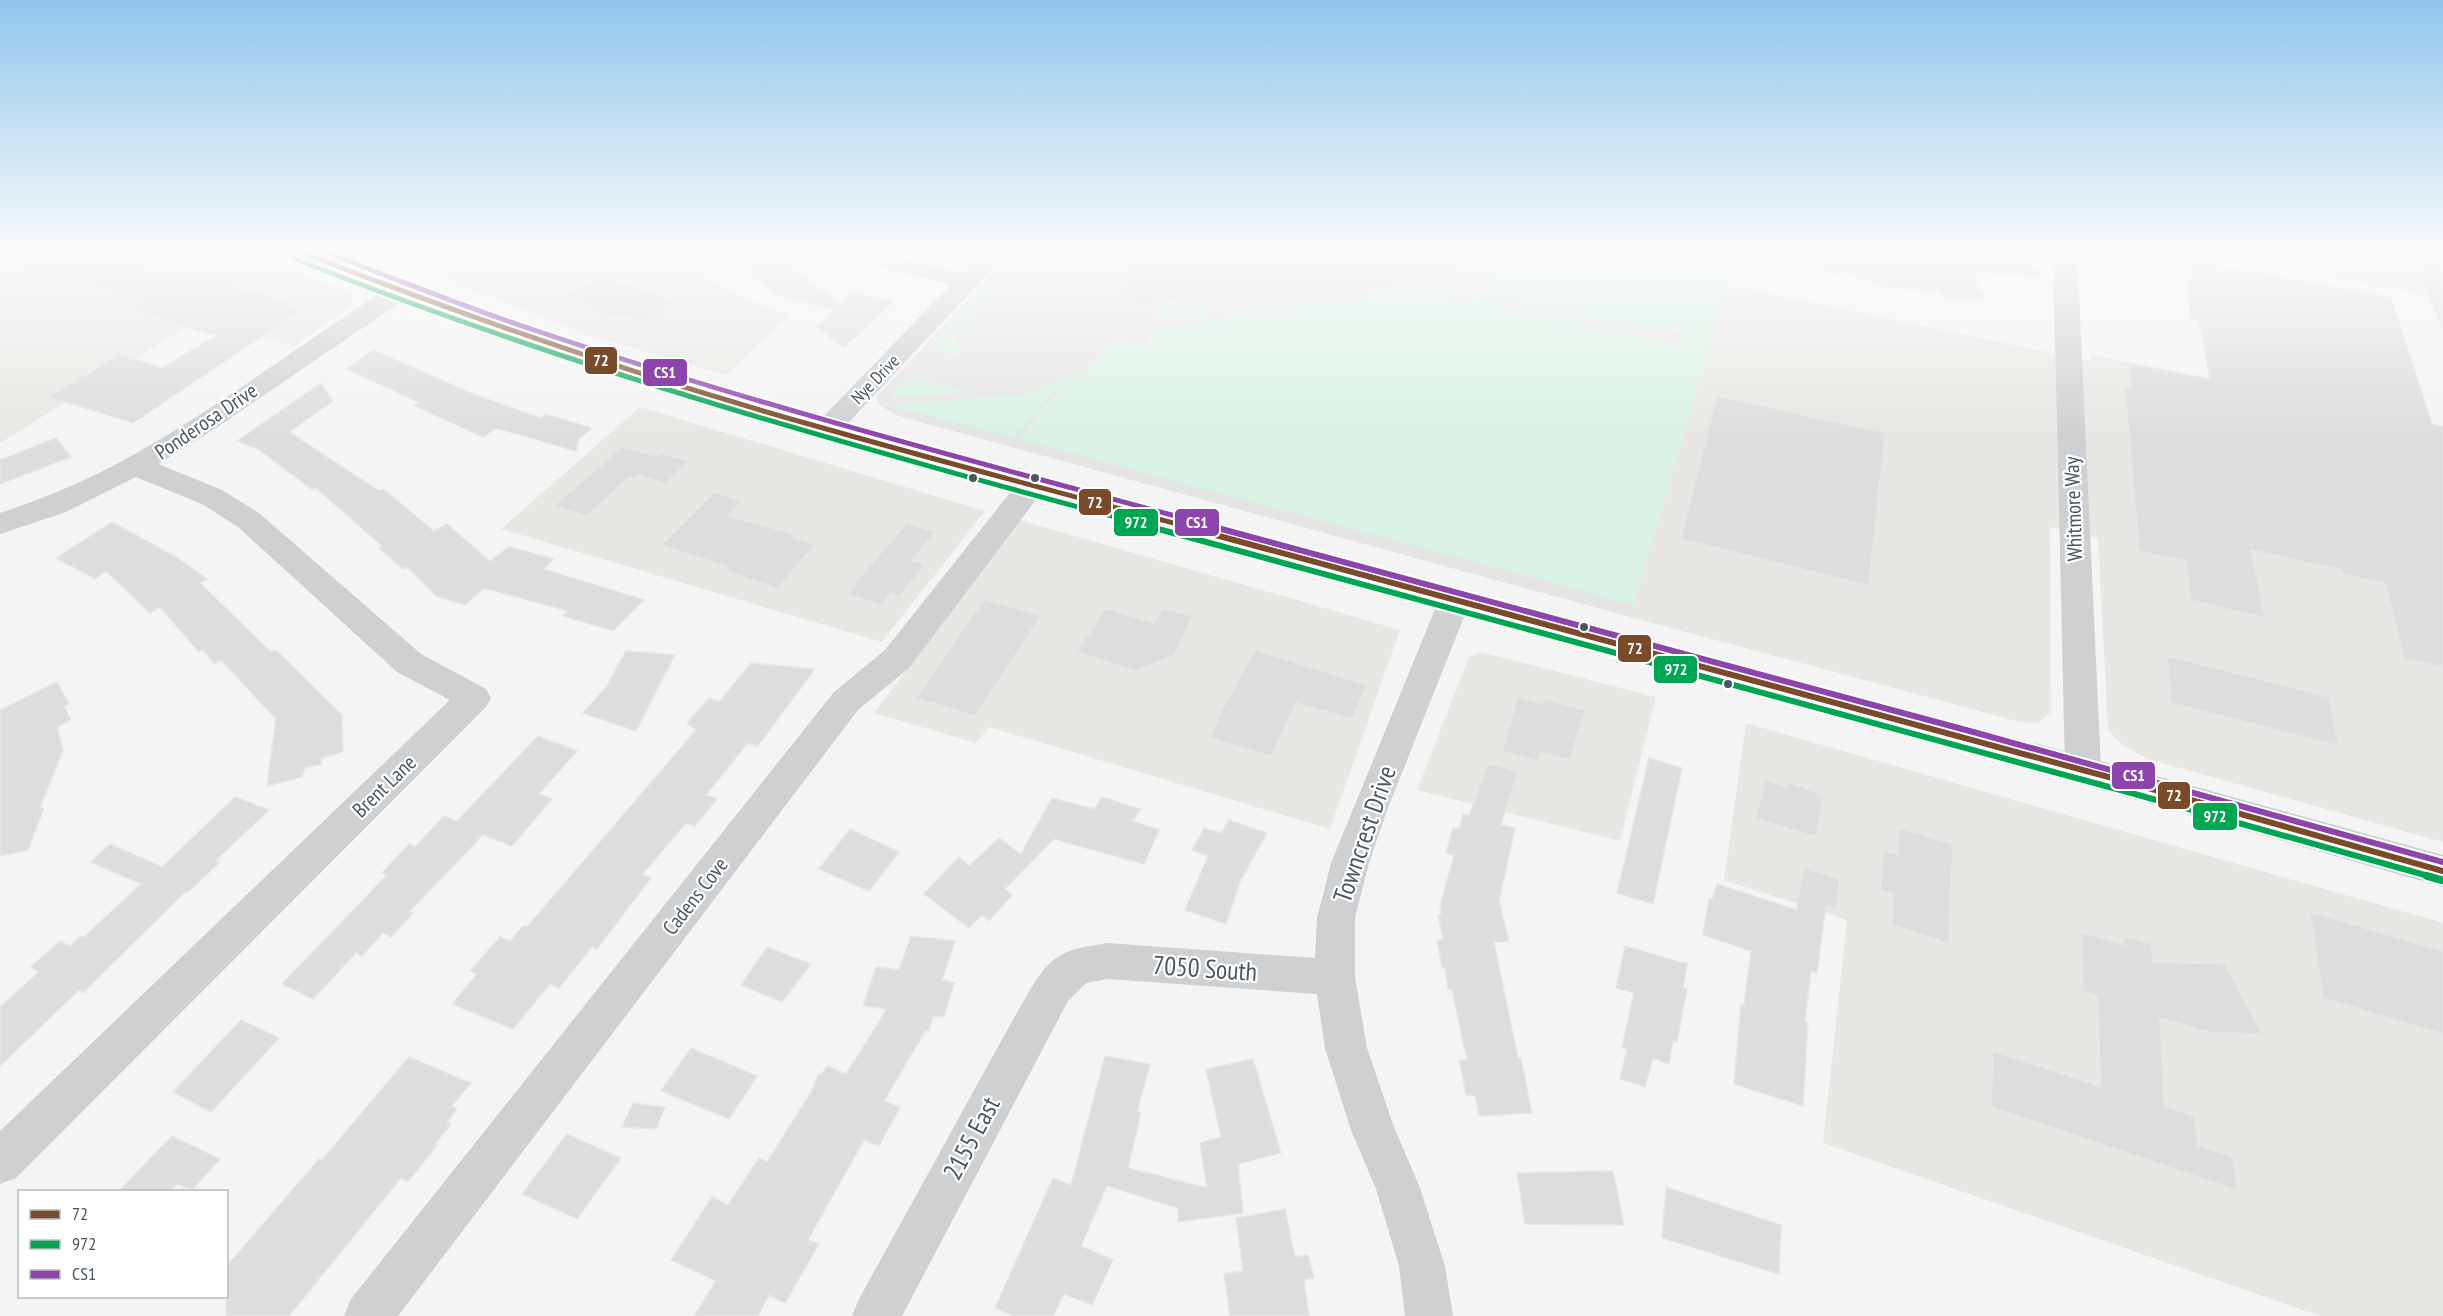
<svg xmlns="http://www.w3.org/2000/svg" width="2443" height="1316" viewBox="0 0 2443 1316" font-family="'PT Sans Narrow',sans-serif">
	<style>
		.commercial { fill: #e8e7e3 }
		.education { fill: #e6e5e6 }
		.green { fill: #d9f2e3 }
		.building { fill: #ddddde; stroke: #e5e6e7; stroke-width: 1.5 }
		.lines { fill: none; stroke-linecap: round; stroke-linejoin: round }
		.minor { fill: #ced0d2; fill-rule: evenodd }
		.major { fill: #caced1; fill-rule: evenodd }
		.bus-1-far1-casing { stroke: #fff; stroke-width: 9 }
		.bus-1-casing { stroke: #fff; stroke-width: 10 }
		.bus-2-far2-casing { stroke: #fff; stroke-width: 9 }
		.bus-2-far1-casing { stroke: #fff; stroke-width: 10 }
		.bus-2-casing { stroke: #fff; stroke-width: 12 }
		.bus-3-far1-casing { stroke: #fff; stroke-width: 9 }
		.bus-3-casing { stroke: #fff; stroke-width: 10 }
		.bus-1-far1 { stroke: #7a4b2a; stroke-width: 5 }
		.bus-1 { stroke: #7a4b2a; stroke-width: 6 }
		.bus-2-far2 { stroke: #00a651; stroke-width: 5 }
		.bus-2-far1 { stroke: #00a651; stroke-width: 6 }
		.bus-2 { stroke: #00a651; stroke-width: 8 }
		.bus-3-far1 { stroke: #8e44ad; stroke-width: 5 }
		.bus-3 { stroke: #8e44ad; stroke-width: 6 }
		.bus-dot { fill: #4a5661; stroke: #fff; stroke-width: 2 }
		.labels { text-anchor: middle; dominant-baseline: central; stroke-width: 4.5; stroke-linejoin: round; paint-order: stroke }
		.far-street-label { font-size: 18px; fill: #4a5661; stroke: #fff }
		.street-label { font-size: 21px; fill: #4a5661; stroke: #fff }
		.near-street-label { font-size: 26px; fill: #4a5661; stroke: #fff }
		.line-badge { stroke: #fff; stroke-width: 2 }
		.badge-label { font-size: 16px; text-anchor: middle; font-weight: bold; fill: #fff }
	</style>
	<rect width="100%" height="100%" fill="#f4f4f4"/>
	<path class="commercial" d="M 11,250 L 225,250 L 284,266 L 350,293 L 354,299 L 351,306 L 294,346 L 199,319 L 0,443 L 0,256 Z
		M 372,250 L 675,250 L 726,291 L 789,315 L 726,375 L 585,334 Z
		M 2181,250 L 2443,250 L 2443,298 Z
		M 1728,285 L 2033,349 L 2091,361 L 2091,355 L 2443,427 L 2443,842 L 2148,759 L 2122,745 L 2108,730 L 2098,538 L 2050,527 L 2051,712 L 2037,723 L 2020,722 L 1630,617 Z
		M 640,407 L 985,511 L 882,642 L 501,529 Z
		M 1020,520 L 1400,630 L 1330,829 L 989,727 L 976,743 L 874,713 Z
		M 1481,652 L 1656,697 L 1620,841 L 1417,790 L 1469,657 Z
		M 1746,723 L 2443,923 L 2443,1316 L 2320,1316 L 1823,1143 L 1847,920 L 1724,880 Z"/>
	<path class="education" d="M 1015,250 L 1739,250 L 1630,617 L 895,415 L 880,405 L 876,397 Z"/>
	<path class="green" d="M 1482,250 L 1739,250 L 1633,605 L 1018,439 L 1069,377 L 1088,368 L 1113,338 L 1146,346 L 1148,326 L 1221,321 L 1221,318 L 1230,313 L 1229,308 L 1355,301 L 1355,297 L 1381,295 L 1382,291 L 1450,288 L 1455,298 L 1481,295 L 1509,308 L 1678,345 L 1681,333 L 1645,324 L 1643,328 C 1601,322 1525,314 1490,292 L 1496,291 L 1495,287 L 1490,285 L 1492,274 Z
		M 1017,263 L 1036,265 L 1039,269 L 1033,273 L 1023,267 L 955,340 L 964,351 L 953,355 L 937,351 C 964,321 990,292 1017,263 Z
		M 989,279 L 998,279 L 961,316 L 940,343 L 931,342 Z
		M 1204,300 L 1207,317 L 1158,320 L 1156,303 Z
		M 913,377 L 972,392 L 889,398 L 906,379 Z
		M 1065,378 L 1014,438 L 885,404 L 1022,395 Z"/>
	<path class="building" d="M 0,250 L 97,250 L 93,252 L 182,278 L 196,270 L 237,281 L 230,285 L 292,302 L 289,304 L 304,308 L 133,423 L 49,397 L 119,354 L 163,368 L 215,336 L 130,309 L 146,300 L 55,273 L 46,278 L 7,267 L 17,262 L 0,257 Z
		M 725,250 L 772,250 L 840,304 L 853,292 L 893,302 L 844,348 L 817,327 L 835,310 L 780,296 Z
		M 1124,250 L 1449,250 L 1462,283 L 1363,288 L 1364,291 L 1181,299 L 1181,301 L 1130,304 L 1124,279 L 1130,278 Z
		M 1774,250 L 1985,250 L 2044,269 L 2042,277 L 1973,273 L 1984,299 L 1944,297 L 1941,291 L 1889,288 L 1845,273 L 1839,277 L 1773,253 Z
		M 2411,250 L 2443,250 L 2443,327 L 2442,327 Z
		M 2192,261 L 2391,297 L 2432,424 L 2443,427 L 2443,667 L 2404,658 L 2385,583 L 2343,574 L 2342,570 L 2251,550 L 2265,618 L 2191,600 L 2186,561 L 2139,551 L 2125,388 L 2131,389 L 2129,363 L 2210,379 L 2199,320 L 2192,319 L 2189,306 L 2186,281 L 2193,282 Z
		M 599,275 L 678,301 L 646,323 L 623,316 L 619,319 L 582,306 L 588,303 L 568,295 Z
		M 373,350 L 471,393 L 541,418 L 546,414 L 592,428 L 579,439 L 576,451 L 496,428 L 483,437 L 415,406 L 420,403 L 347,369 Z
		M 321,383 L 333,401 L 289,432 L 379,491 L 383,489 L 434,531 L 447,524 L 490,561 L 509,547 L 554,559 L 544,569 L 644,600 L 613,631 L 563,616 L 568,611 L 484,588 L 465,605 L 436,596 L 407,567 L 403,569 L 379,548 L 382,546 L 316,488 L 313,490 L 258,449 L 237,441 Z
		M 1717,396 L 1885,433 L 1869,586 L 1681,539 Z
		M 56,438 L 71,457 L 0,484 L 0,460 Z
		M 622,447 L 657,456 L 660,453 L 689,461 L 666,484 L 638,475 L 634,479 L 629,477 L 587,516 L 554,506 Z
		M 714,492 L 742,501 L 728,516 L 794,534 L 791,537 L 815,545 L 777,588 L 725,571 L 729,567 L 661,545 Z
		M 112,522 L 176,557 L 207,579 L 200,583 L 271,652 L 276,650 L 342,715 L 343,752 L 321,758 L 322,764 L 305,768 L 302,777 L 267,786 L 276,719 L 221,660 L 214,664 L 203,650 L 199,652 L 160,607 L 150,613 L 106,571 L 95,579 L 56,558 Z
		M 907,523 L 935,532 L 912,560 L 925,564 L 900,596 L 891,593 L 882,605 L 848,594 L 856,585 L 853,585 Z
		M 984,599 L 1041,616 L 975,716 L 916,698 Z
		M 1105,608 L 1154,623 L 1163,608 L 1193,616 L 1174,655 L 1136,671 L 1077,652 Z
		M 1255,650 L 1367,685 L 1352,719 L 1296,703 L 1271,756 L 1210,738 L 1222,710 Z
		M 626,651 L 675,655 L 636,731 L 583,713 L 606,687 Z
		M 2167,656 L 2329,697 L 2339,746 L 2171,703 Z
		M 751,663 L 815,669 L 757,747 L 748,743 L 706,795 L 717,799 L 695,826 L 686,823 L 642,875 L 651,878 L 597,949 L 592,947 L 559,988 L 550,984 L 513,1029 L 452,1004 L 477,974 L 470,971 L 500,937 L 510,941 L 523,926 L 527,927 L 696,730 L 687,723 L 709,698 L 719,702 Z
		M 57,682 L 69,704 L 64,706 L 71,720 L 57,727 L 63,750 L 40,808 L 44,808 L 28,850 L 0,856 L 0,710 Z
		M 1518,697 L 1542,704 L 1544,699 L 1585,710 L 1570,760 L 1540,752 L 1537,761 L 1502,751 Z
		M 538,736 L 577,751 L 539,794 L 552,799 L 512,846 L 483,835 L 409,912 L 413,913 L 391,937 L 383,933 L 362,956 L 356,953 L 313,999 L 282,984 L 387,875 L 382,873 L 409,844 L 415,847 L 444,816 L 457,821 Z
		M 1649,758 L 1682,768 L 1653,904 L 1617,893 Z
		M 1488,763 L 1518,772 L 1501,825 L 1515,828 L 1499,901 L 1509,941 L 1494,942 L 1518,1058 L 1521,1058 L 1532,1113 L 1479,1116 L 1475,1096 L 1466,1095 L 1459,1060 L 1467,1060 L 1452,990 L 1448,990 L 1445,967 L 1442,968 L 1437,940 L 1443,939 L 1438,915 L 1441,915 L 1440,906 L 1454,855 L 1446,853 L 1453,828 L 1459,829 L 1463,814 L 1469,816 Z
		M 1765,780 L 1786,787 L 1787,782 L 1818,793 L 1818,797 L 1823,798 L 1816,837 L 1756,818 Z
		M 235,797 L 269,810 L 215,861 L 219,863 L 188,892 L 186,891 L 83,993 L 79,990 L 0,1066 L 0,1007 L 39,972 L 31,967 L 60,941 L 70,946 L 81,936 L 84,937 L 141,884 L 91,862 L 110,844 L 162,867 Z
		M 1102,797 L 1140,809 L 1133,821 L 1159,830 L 1144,864 L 1054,839 L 1005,889 L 1012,895 L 989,921 L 982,915 L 969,928 L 924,894 L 959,857 L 969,866 L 999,838 L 1021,854 L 1052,798 L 1095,809 Z
		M 1229,820 L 1267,833 L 1240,882 L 1226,924 L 1185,910 L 1208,856 L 1192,850 L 1204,828 L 1221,833 Z
		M 1899,828 L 1953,844 L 1949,943 L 1892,925 L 1894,894 L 1880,890 L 1883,851 L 1897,855 Z
		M 850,829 L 899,852 L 869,891 L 819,869 Z
		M 1803,868 L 1840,879 L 1837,908 L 1826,905 L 1817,973 L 1811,971 L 1805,1022 L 1808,1023 L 1803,1106 L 1734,1084 L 1741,1004 L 1744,1005 L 1751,951 L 1703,935 L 1709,899 L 1712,899 L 1717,884 L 1797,910 Z
		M 2310,912 L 2443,951 L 2443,1034 L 2323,998 Z
		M 2081,932 L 2124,945 L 2123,936 L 2152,944 L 2153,962 L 2225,964 L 2262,1034 L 2208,1032 L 2160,1018 L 2164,1106 L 2194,1116 L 2198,1145 L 2233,1157 L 2237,1190 L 1991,1107 L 1993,1051 L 2101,1087 L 2097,995 L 2083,991 Z
		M 911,936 L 955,941 L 942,980 L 954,983 L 944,1017 L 933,1016 L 929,1031 L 925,1031 L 884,1101 L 900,1107 L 879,1146 L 864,1140 L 808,1240 L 819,1244 L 785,1303 L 769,1295 L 758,1316 L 694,1316 L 716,1281 L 671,1260 L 712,1197 L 728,1205 L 759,1158 L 767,1162 L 811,1092 L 818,1075 L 822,1074 L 827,1066 L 846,1074 L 887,1009 L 863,1006 L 876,967 L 899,970 Z
		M 1625,946 L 1687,964 L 1683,988 L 1687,989 L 1677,1042 L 1673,1041 L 1669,1064 L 1653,1058 L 1645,1087 L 1620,1079 L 1627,1049 L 1622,1047 L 1634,993 L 1616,988 Z
		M 767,947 L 811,964 L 782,1002 L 741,985 Z
		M 241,1020 L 279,1038 L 211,1112 L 173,1092 Z
		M 691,1048 L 757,1076 L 729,1119 L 661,1091 Z
		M 1105,1056 L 1150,1064 L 1137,1112 L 1141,1112 L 1128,1168 L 1207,1188 L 1200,1143 L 1221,1137 L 1206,1069 L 1253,1059 L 1281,1153 L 1238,1164 L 1243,1213 L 1178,1222 L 1178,1208 L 1107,1186 L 1081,1246 L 1113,1260 L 1092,1305 L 1064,1294 L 1053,1316 L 1014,1316 L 995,1308 L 1053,1178 L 1071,1185 Z
		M 409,1057 L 471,1083 L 452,1106 L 457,1109 L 447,1122 L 451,1124 L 435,1144 L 437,1145 L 408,1182 L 401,1178 L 289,1316 L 226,1316 L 226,1267 L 319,1159 L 322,1160 Z
		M 633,1103 L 665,1107 L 656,1129 L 622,1127 Z
		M 567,1134 L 621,1158 L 577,1219 L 522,1194 Z
		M 172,1136 L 220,1159 L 192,1190 L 178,1184 L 170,1191 L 119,1191 Z
		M 1613,1171 L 1624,1225 L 1525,1224 L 1517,1173 Z
		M 1666,1187 L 1781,1225 L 1779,1274 L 1662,1238 Z
		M 1285,1209 L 1295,1257 L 1308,1255 L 1314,1278 L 1304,1280 L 1309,1316 L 1230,1316 L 1224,1274 L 1243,1271 L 1236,1218 Z"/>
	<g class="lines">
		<path class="minor" d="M 844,250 L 878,250 L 899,258 L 962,273 L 985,250 L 1010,250 L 837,435 L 827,438 L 817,435 L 813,429 L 817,423 L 951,285 L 882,268 L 848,255 Z
			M 2053,250 L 2077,250 L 2101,769 L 2096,779 L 2083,783 L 2070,779 L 2065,769 Z
			M 399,285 L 408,287 L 411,292 L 408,297 L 216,428 L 158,464 L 222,490 L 259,513 L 421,654 L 486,689 L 491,698 L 486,707 L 16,1178 L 0,1184 L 0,1131 L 450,700 L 397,672 L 238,527 L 202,504 L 136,477 L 66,512 L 0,534 L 0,513 C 33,502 66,489 97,474 C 201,422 293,348 390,287 Z
			M 1031,476 L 1041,479 L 1046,486 L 1041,493 L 909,668 L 858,710 L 398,1316 L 344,1316 L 351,1299 L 834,692 L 885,650 L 1021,479 Z
			M 1454,591 L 1465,594 L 1470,602 L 1386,813 L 1369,863 L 1355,918 L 1355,977 L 1367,1048 L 1394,1127 L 1420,1188 L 1445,1266 L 1453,1316 L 1405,1316 L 1399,1266 L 1376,1189 L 1351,1130 L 1325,1048 L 1317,994 L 1108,979 L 1086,983 L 1068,1001 L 902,1316 L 852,1316 L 859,1299 L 1015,1016 C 1028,996 1040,965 1063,954 C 1076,947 1093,946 1108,943 L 1315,958 L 1317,918 L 1331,863 L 1438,602 L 1443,594 Z"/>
		<path class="major" d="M 284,250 L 317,250 L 438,298 L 570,343 L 832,422 L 2127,768 L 2443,855 L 2443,887 C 2031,768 1616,657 1202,543 C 894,458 584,377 288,255 Z"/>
		<defs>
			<path id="bus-1-far1" d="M 296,250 C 468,318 644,378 823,428 C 946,463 1069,495 1192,528"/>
			<path id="bus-1" d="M 1186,527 L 2127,782 L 2443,871"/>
			<path id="bus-2-far2" d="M 293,258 C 575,371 863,449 1156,528"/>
			<path id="bus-2-far1" d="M 1151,527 L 2124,791 L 2432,877"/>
			<path id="bus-2" d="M 2427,876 L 2441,880"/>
			<path id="bus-3-far1" d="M 320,250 C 392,278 464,307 537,331 C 762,407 991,466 1220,528"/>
			<path id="bus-3" d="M 1214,527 L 1977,733 L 2443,862"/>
		</defs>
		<use href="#bus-1-far1" class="bus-1-far1-casing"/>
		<use href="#bus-1" class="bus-1-casing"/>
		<use href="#bus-2-far2" class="bus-2-far2-casing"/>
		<use href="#bus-2-far1" class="bus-2-far1-casing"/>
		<use href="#bus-2" class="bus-2-casing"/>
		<use href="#bus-3-far1" class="bus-3-far1-casing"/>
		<use href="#bus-3" class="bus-3-casing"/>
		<use href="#bus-1-far1" class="bus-1-far1"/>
		<use href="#bus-1" class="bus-1"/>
		<use href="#bus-2-far2" class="bus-2-far2"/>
		<use href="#bus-2-far1" class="bus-2-far1"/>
		<use href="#bus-2" class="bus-2"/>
		<use href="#bus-3-far1" class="bus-3-far1"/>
		<use href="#bus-3" class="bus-3"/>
	</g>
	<linearGradient id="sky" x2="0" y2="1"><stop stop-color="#91c6eb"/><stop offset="0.58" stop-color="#fafafa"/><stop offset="1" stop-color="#fafafa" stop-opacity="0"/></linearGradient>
	<rect width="2443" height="434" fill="url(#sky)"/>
	<g class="bus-dot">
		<circle cx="973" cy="478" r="5"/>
		<circle cx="1035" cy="478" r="5"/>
		<circle cx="1584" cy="627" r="5"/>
		<circle cx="1728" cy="684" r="5"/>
	</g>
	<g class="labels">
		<g class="far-street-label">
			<text transform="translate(875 379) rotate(-46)">Nye Drive</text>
		</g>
		<g class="street-label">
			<text transform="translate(206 421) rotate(-34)">Ponderosa Drive</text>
			<text transform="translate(2073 509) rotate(-92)">Whitmore Way</text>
			<text transform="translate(384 786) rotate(-44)">Brent Lane</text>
			<text transform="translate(695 896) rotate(-52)">Cadens Cove</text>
		</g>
		<g class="near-street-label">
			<text transform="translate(1364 834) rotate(-71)">Towncrest Drive</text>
			<text transform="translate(1205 968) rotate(4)">7050 South</text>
			<text transform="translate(971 1138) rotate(-62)">2155 East</text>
		</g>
	</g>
	<g class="line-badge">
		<rect x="584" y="346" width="34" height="29" rx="6" fill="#7a4b2a"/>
		<rect x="642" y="358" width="46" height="29" rx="6" fill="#8e44ad"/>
		<rect x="1078" y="488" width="34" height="28" rx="6" fill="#7a4b2a"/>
		<rect x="1174" y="508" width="46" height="29" rx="6" fill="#8e44ad"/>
		<rect x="1113" y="508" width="46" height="29" rx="6" fill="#00a651"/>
		<rect x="1617" y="634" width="35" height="29" rx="6" fill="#7a4b2a"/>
		<rect x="1653" y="655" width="45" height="29" rx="6" fill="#00a651"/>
		<rect x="2111" y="761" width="45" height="29" rx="6" fill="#8e44ad"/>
		<rect x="2157" y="781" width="34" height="29" rx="6" fill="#7a4b2a"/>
		<rect x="2192" y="802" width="46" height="29" rx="6" fill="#00a651"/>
	</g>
	<g class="badge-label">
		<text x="601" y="366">72</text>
		<text x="665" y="378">CS1</text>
		<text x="1095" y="508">72</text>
		<text x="1197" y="528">CS1</text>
		<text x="1136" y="528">972</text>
		<text x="1635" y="654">72</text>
		<text x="1676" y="675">972</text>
		<text x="2134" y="781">CS1</text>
		<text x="2174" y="801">72</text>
		<text x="2215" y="822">972</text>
	</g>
	<rect x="18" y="1190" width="210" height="108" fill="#ffffff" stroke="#b7bbc0" stroke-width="1.5"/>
	<rect x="30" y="1210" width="30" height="9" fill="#7a4b2a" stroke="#b7bbc0" stroke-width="1.5"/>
	<text x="72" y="1220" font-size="18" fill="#4a5661">72</text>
	<rect x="30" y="1240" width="30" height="9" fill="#00a651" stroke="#b7bbc0" stroke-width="1.5"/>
	<text x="72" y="1250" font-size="18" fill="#4a5661">972</text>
	<rect x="30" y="1270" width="30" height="9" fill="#8e44ad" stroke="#b7bbc0" stroke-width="1.5"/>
	<text x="72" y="1280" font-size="18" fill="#4a5661">CS1</text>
</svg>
